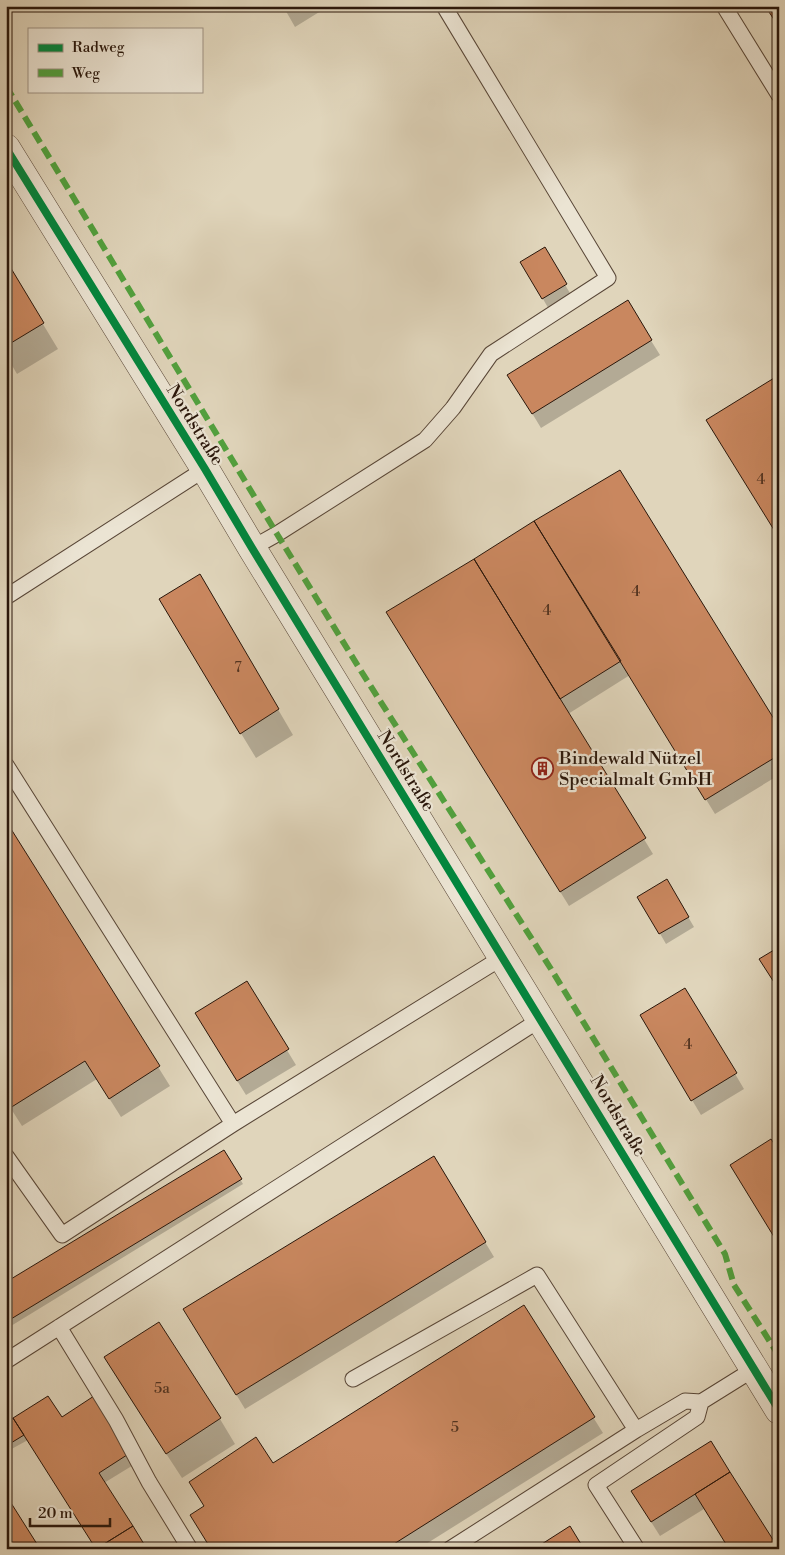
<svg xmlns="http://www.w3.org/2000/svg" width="785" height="1555" viewBox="0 0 785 1555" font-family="'Libre Bodoni',serif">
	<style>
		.shadow { fill: #0003 }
		.building { fill: #c9875f; stroke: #2a170b }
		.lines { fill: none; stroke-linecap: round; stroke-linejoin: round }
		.lane-casing { stroke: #584637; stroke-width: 17 }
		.street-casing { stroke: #584637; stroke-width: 29 }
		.lane { stroke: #ebe4d3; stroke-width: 15 }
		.street { stroke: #ebe4d3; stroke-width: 28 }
		.quiet { stroke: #51a13e; stroke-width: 6; stroke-dasharray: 12 6; stroke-linecap: butt }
		.cycleway-casing { stroke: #ebe4d3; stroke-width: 11 }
		.cycleway { stroke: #00873e; stroke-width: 8 }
		.labels { text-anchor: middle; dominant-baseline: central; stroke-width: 4.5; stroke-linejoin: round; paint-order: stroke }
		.number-label { font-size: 15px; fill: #523320 }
		.street-label { font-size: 18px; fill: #2a170b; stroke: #ebe4d3 }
		.poi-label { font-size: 18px; fill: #2a170b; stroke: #ebe4d3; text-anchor: start }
	</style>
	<rect width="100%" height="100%" fill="#e0d5bb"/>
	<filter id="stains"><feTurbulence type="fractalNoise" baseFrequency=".004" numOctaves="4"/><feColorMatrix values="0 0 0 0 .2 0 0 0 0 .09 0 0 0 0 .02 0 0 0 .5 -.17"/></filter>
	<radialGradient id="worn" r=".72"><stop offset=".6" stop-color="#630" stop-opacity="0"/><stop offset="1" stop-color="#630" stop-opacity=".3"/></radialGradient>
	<path class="shadow" d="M 283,6 L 329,6 L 295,27 Z
		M 544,249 L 574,300 L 551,313 L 522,262 Z
		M 6,263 L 58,349 L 17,374 L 10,362 L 6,364 Z
		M 627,302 L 660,355 L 541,428 L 518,390 Z
		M 619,471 L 779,729 L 779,775 L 715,814 L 630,675 L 568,714 L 653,854 L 569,906 L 396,627 Z
		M 200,576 L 293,735 L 256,758 L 175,625 Z
		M 6,824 L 170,1086 L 121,1117 L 97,1079 L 22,1126 L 6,1101 Z
		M 667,881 L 694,927 L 666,944 L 639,897 Z
		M 246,983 L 296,1065 L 246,1095 L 205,1029 Z
		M 685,989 L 744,1089 L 701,1115 L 650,1030 Z
		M 223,1152 L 243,1184 L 6,1329 L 6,1284 Z
		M 485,1242 L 494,1257 L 245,1409 L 194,1325 Z
		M 524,1307 L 603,1433 L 418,1549 L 212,1549 L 205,1507 Z
		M 158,1323 L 220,1419 L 235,1444 L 182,1478 L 120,1383 L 105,1358 Z
		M 94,1398 L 135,1464 L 104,1483 L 28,1440 L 6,1452 L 6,1423 L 62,1418 Z
		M 710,1442 L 704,1509 L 660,1536 L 641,1506 Z
		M 6,1498 L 38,1549 L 6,1549 Z"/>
	<path class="building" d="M 765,6 L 779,6 L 779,27 Z
		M 545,247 L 567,284 L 542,299 L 520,262 Z
		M 6,260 L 44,323 L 6,346 Z
		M 628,300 L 652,340 L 532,414 L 507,375 Z
		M 779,375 L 779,538 L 706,420 Z
		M 620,470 L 779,727 L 779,755 L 705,800 L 534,521 Z
		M 534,521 L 621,661 L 560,699 L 474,559 Z
		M 474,559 L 646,838 L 560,892 L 386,612 Z
		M 200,574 L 279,709 L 240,734 L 159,599 Z
		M 6,821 L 160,1066 L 109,1099 L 85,1061 L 10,1108 L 6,1102 Z
		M 667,879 L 689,917 L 659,934 L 637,897 Z
		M 779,947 L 779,990 L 759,959 Z
		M 247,981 L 289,1049 L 237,1081 L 195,1013 Z
		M 685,988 L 737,1073 L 691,1101 L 640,1015 Z
		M 771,1139 L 779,1151 L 779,1245 L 730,1165 Z
		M 224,1150 L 242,1179 L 6,1322 L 6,1282 Z
		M 434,1156 L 486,1242 L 236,1395 L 183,1309 Z
		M 524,1305 L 595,1417 L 386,1549 L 211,1549 L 190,1515 L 204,1506 L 189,1482 L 256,1437 L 273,1463 Z
		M 159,1322 L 221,1418 L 166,1454 L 104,1357 Z
		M 48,1396 L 62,1417 L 94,1396 L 130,1453 L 99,1473 L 133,1526 L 96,1549 L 13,1418 Z
		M 13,1418 L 24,1435 L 6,1446 L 6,1422 Z
		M 711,1441 L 730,1472 L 651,1522 L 631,1491 Z
		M 730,1472 L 779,1549 L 729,1549 L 695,1494 Z
		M 6,1495 L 37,1544 L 30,1549 L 6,1549 Z
		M 133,1526 L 147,1549 L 96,1549 Z
		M 570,1526 L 584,1549 L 534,1549 Z"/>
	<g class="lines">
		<defs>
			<path id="lane" d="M 724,6 L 779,95
				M 252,548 L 277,534 L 425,440 L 453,408 L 491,354 L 608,278 L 444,6
				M 6,597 L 205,469
				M 6,765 L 233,1124
				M 6,1156 L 62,1235 L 233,1124 L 503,957
				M 59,1327 L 116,1420 L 149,1482 L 190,1549
				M 6,1361 L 541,1019
				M 353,1379 L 537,1275 L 636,1430
				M 450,1549 L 636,1430 L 685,1401 L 701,1402 L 754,1369
				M 637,1549 L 596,1485 L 697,1417 L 701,1402"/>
			<path id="street" d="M 6,148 L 205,469 L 252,548 L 779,1410"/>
		</defs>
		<use href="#lane" class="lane-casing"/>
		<use href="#street" class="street-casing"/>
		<use href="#lane" class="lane"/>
		<use href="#street" class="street"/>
		<path class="quiet" d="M 6,86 L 277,534 L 361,671 L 551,969 L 725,1254 L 734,1285 L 779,1356"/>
		<defs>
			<path id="cycleway" d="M 6,148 L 205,469 L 252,548 L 779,1410"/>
		</defs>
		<use href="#cycleway" class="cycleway-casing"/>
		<use href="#cycleway" class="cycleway"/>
	</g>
	<defs>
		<symbol id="building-ring" viewBox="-11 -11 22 22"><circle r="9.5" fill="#ebe4d3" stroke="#8f2418" stroke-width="1.5"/><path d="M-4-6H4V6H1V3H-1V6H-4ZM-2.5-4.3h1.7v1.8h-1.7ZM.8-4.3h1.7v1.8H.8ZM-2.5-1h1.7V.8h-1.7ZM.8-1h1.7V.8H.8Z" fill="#8f2418"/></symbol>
	</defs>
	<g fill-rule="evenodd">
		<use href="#building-ring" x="530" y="756" width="25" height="25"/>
	</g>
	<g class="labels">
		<g class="number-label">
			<text x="761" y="479">4</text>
			<text x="636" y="591">4</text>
			<text x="547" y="610">4</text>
			<text x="238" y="667">7</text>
			<text x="688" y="1044">4</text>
			<text x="162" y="1388">5a</text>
			<text x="455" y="1427">5</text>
		</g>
		<g class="street-label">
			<text transform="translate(195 425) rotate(58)">Nordstraße</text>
			<text transform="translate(406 771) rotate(58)">Nordstraße</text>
			<text transform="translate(618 1116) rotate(59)">Nordstraße</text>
		</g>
		<g class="poi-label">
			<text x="559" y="758">Bindewald Nützel<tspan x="559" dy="21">Specialmalt GmbH</tspan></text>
		</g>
	</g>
	<rect width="785" height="1555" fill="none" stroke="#e0d5bb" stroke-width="25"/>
	<rect x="8" y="8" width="770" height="1540" fill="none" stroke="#2a170b" stroke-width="2.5"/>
	<rect x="12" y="12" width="760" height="1530" fill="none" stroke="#2a170b"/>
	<rect x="28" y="28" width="175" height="65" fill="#ebe4d3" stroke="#9e9283"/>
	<rect x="38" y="44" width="25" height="8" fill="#00873e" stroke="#9e9283"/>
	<text x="72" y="52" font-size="15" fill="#2a170b">Radweg</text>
	<rect x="38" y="69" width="25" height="8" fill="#51a13e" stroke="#9e9283"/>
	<text x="72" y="78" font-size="15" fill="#2a170b">Weg</text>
	<path d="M30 1518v8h80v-8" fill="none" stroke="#2a170b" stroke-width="2.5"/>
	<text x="38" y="1518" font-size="15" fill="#2a170b" stroke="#ebe4d3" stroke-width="4" paint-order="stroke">20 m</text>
	<rect width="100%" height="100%" filter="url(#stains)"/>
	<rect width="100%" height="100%" fill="url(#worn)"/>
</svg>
